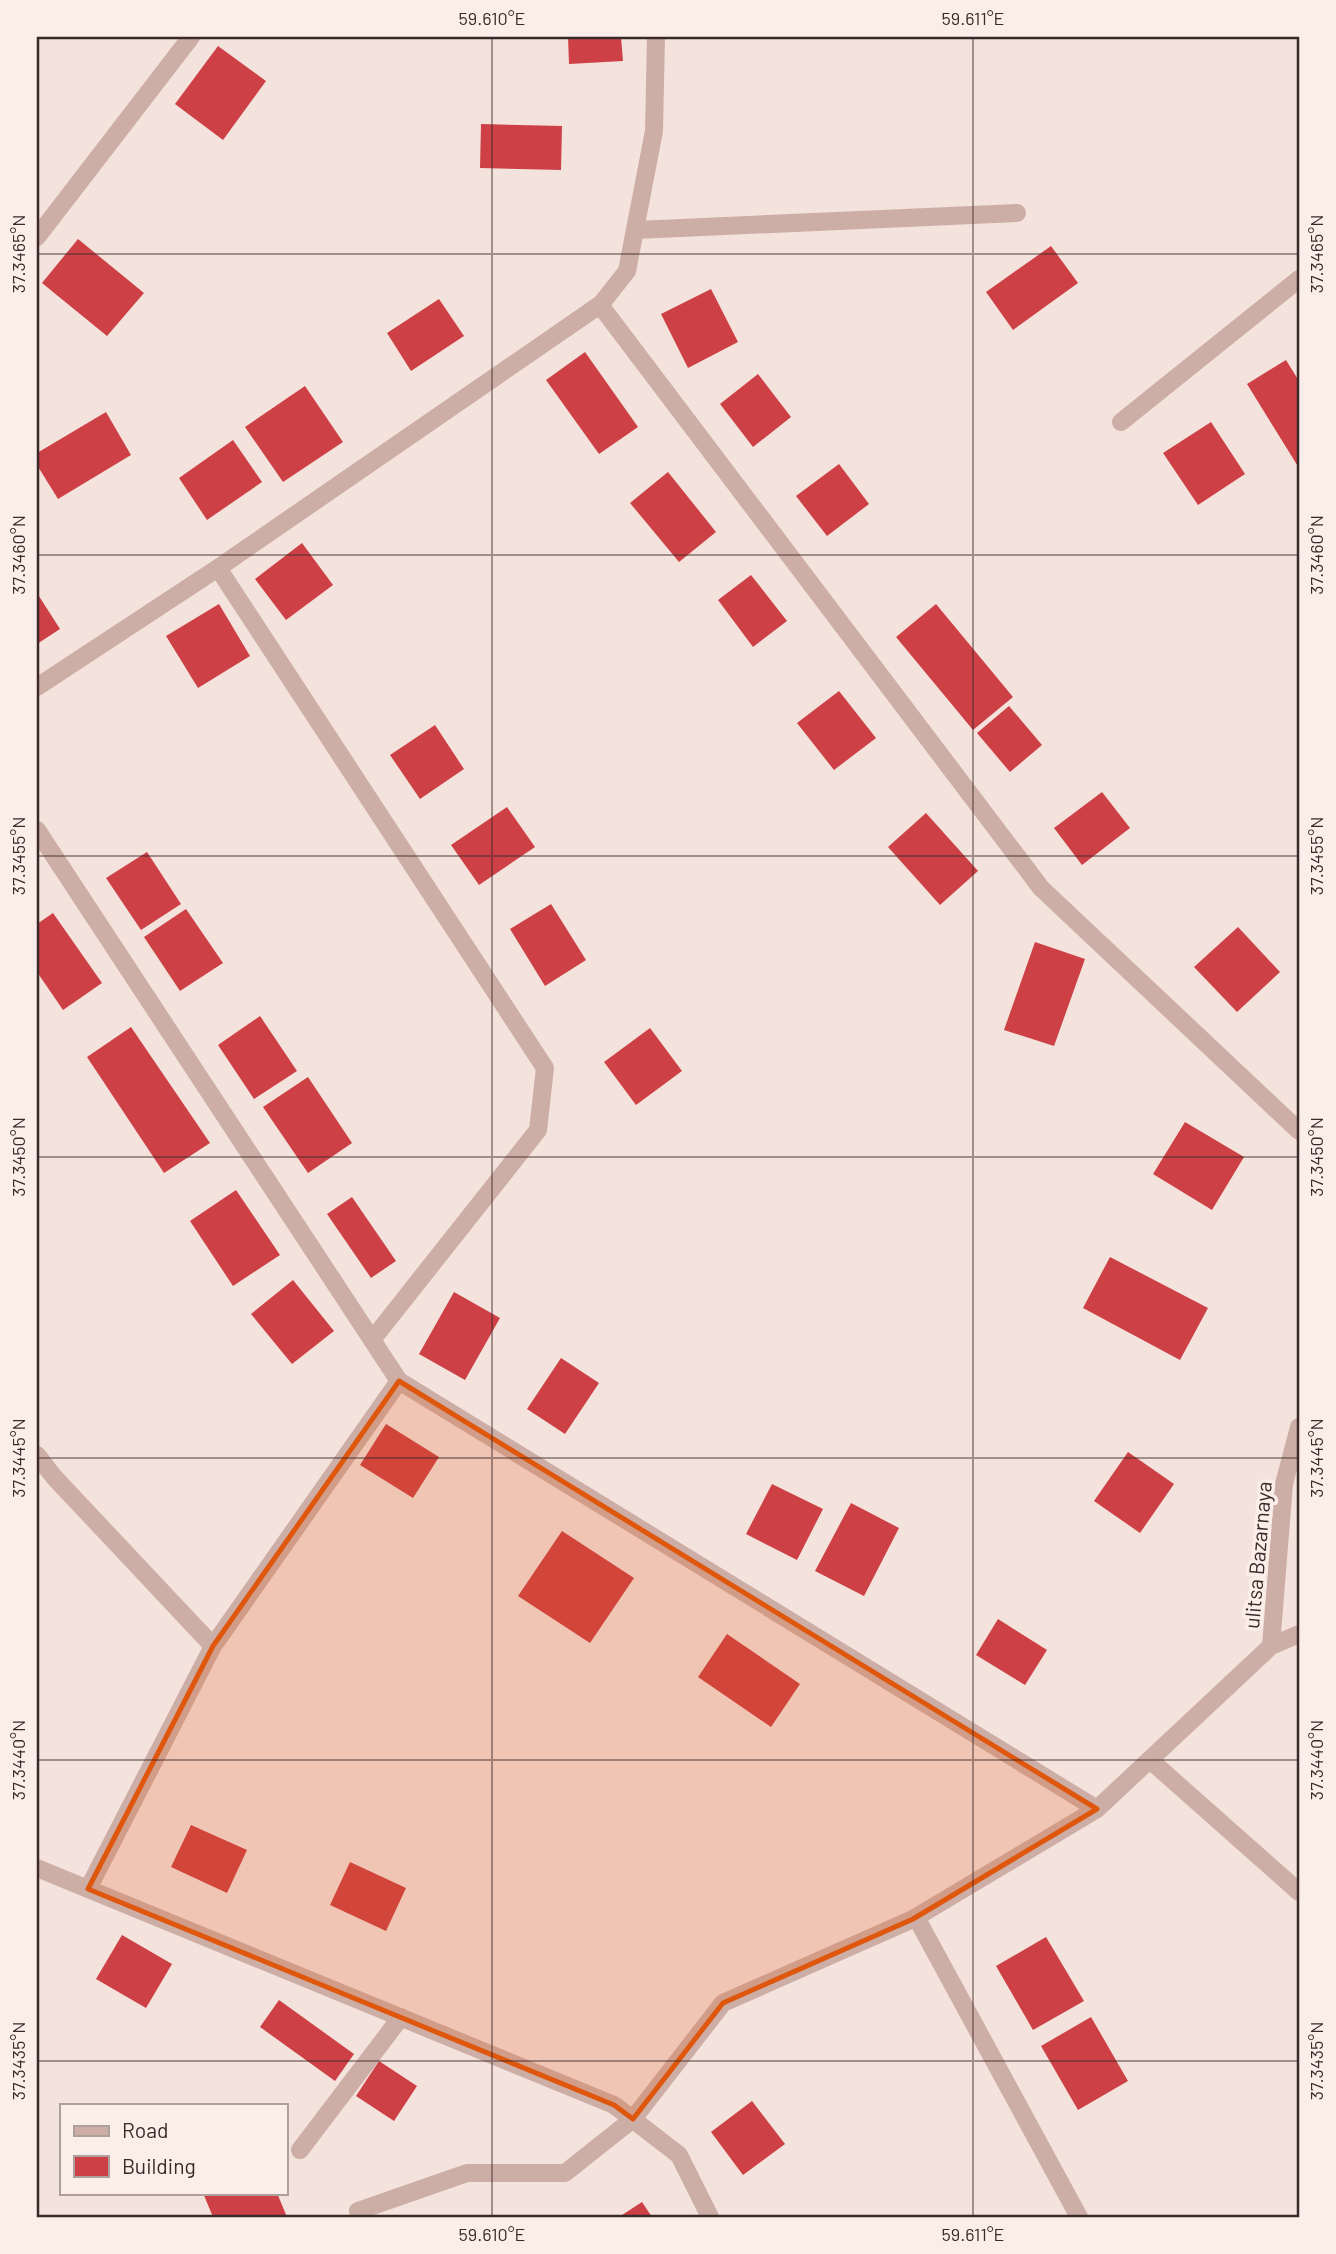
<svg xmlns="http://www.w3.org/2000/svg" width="1336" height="2254" viewBox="0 0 1336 2254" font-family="Barlow,sans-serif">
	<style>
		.building { fill: #cd4146 }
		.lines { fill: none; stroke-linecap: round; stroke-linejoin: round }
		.minor { stroke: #cdaea7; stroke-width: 18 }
		.marked { fill: #df570d; fill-opacity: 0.2; stroke: #df570d; stroke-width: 5; stroke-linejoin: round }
		.ticks { fill: none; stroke: #392928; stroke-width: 2; stroke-opacity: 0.45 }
		.labels { text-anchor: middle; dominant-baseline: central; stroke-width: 7; stroke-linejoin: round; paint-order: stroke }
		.street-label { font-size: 21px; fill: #392928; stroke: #fbeee9 }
		.neatline { fill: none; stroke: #392928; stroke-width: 2.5 }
		.ticks-label { font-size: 18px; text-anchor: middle; fill: #392928 }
	</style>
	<rect width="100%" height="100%" fill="#f4e2dc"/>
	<path class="building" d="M 568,37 L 621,37 L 623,61 L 569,64 Z
		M 218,46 L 266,81 L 223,140 L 175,104 Z
		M 481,124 L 562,126 L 561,170 L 480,168 Z
		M 78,239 L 144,293 L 107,336 L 42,283 Z
		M 1051,246 L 1078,283 L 1013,330 L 986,292 Z
		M 711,289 L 738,342 L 688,368 L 661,314 Z
		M 439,299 L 464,336 L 411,371 L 387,333 Z
		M 585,352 L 638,427 L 599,454 L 546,380 Z
		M 1286,360 L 1299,381 L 1299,468 L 1247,384 Z
		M 758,374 L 791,417 L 753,447 L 720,404 Z
		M 305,386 L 343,442 L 283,482 L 245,427 Z
		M 106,412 L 131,455 L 58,499 L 37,465 L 37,453 Z
		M 1211,422 L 1245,474 L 1198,505 L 1163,453 Z
		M 233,440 L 262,482 L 207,520 L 179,478 Z
		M 839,464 L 869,504 L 827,536 L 796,496 Z
		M 668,472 L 716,532 L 679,562 L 630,503 Z
		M 302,543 L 333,585 L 286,620 L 255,579 Z
		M 751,575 L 787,621 L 753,647 L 718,600 Z
		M 37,593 L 60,629 L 37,644 Z
		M 219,604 L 250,656 L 198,688 L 166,636 Z
		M 936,604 L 1013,697 L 973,730 L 896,637 Z
		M 839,691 L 876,738 L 834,770 L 797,723 Z
		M 1009,706 L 1042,745 L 1010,772 L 977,733 Z
		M 435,725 L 464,769 L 420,799 L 390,755 Z
		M 1102,792 L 1130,828 L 1082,865 L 1054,828 Z
		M 507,807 L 535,847 L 479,885 L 451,845 Z
		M 926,813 L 978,871 L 940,905 L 888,847 Z
		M 147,852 L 181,904 L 141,930 L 106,878 Z
		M 551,904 L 586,960 L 545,986 L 510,929 Z
		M 186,909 L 223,963 L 180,991 L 144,937 Z
		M 53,913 L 102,983 L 63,1010 L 37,972 L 37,924 Z
		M 1238,927 L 1280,972 L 1237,1012 L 1194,967 Z
		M 1035,942 L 1085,959 L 1054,1046 L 1004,1030 Z
		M 260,1016 L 297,1071 L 254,1099 L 218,1045 Z
		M 131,1027 L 210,1143 L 164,1173 L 87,1057 Z
		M 650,1028 L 682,1071 L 636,1105 L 604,1062 Z
		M 308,1077 L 352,1143 L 308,1173 L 263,1107 Z
		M 1185,1122 L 1244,1157 L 1212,1210 L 1153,1174 Z
		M 236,1190 L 280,1255 L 233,1286 L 190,1221 Z
		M 352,1197 L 396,1261 L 371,1278 L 327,1214 Z
		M 1110,1257 L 1208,1308 L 1180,1360 L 1083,1308 Z
		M 293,1280 L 334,1331 L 292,1364 L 251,1314 Z
		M 454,1292 L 500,1318 L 465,1380 L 419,1354 Z
		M 561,1358 L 599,1383 L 565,1434 L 527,1409 Z
		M 386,1424 L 439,1457 L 413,1498 L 360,1465 Z
		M 1128,1452 L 1174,1484 L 1140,1533 L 1094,1501 Z
		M 772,1484 L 823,1509 L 797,1560 L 746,1534 Z
		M 851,1503 L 899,1528 L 864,1596 L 815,1571 Z
		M 562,1531 L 634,1578 L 590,1643 L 518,1596 Z
		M 998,1619 L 1047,1650 L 1025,1685 L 976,1655 Z
		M 727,1634 L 800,1684 L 771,1727 L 698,1677 Z
		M 191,1825 L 247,1850 L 227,1893 L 171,1867 Z
		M 350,1862 L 406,1888 L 386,1931 L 330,1905 Z
		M 122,1935 L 172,1964 L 146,2008 L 96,1979 Z
		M 1046,1937 L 1084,2001 L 1033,2030 L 996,1966 Z
		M 279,2000 L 354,2054 L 335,2081 L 260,2027 Z
		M 1091,2017 L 1128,2081 L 1078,2110 L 1041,2046 Z
		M 379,2061 L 417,2086 L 394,2121 L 356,2096 Z
		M 752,2101 L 785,2144 L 743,2175 L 711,2132 Z
		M 203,2193 L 277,2193 L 287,2217 L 213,2217 Z
		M 642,2202 L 652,2217 L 619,2217 Z"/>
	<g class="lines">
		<path class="minor" d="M 636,230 L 1017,213
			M 37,237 L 191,37
			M 600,305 L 1041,888 L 1299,1131
			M 1121,422 L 1299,279
			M 218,568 L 545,1068 L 538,1130 L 372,1340
			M 37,687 L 218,568 L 601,304 L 627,271 L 654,131 L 656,37
			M 37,830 L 399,1381 L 1097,1809
			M 37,1455 L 54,1477 L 213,1646
			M 1271,1646 L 1284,1484 L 1299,1427
			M 1150,1760 L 1299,1892
			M 37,1868 L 614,2105 L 679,2155 L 710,2217
			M 88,1889 L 213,1646 L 399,1381
			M 916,1917 L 1079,2217
			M 300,2150 L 401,2017
			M 358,2211 L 467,2173 L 565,2173 L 633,2119 L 723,2003 L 913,1919 L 1097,1809 L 1271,1646 L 1299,1634"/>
	</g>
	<path class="marked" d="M 399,1381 L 1097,1809 L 913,1919 L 723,2003 L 633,2119 L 614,2105 L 88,1889 L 213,1646 Z"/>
	<path class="ticks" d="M 492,37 L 492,2217M 973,37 L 973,2217M 37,254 L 1299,254M 37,555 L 1299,555M 37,856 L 1299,856M 37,1157 L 1299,1157M 37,1458 L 1299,1458M 37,1760 L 1299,1760M 37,2061 L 1299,2061"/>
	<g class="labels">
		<g class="street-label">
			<text transform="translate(1257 1555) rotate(-85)">ulitsa Bazarnaya</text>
		</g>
	</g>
	<rect width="1336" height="2254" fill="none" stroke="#fbeee9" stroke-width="77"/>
	<rect x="60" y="2104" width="228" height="91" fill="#fbeee9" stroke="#ad9f9c" stroke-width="2"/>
	<rect x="74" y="2126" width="35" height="10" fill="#cdaea7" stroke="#ad9f9c" stroke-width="2"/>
	<text x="122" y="2138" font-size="21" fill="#392928">Road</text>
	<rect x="74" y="2156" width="35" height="21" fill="#cd4146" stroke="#ad9f9c" stroke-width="2"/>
	<text x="122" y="2174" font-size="21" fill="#392928">Building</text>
	<rect x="38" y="38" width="1260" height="2178" class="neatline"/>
	<g class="ticks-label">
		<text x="492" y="25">59.610°E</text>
		<text x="973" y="25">59.611°E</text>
		<text transform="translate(19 254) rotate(-90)" y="6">37.3465°N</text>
		<text transform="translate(1317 254) rotate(-90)" y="6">37.3465°N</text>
		<text transform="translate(19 555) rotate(-90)" y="6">37.3460°N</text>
		<text transform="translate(1317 555) rotate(-90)" y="6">37.3460°N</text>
		<text transform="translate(19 856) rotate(-90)" y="6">37.3455°N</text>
		<text transform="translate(1317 856) rotate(-90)" y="6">37.3455°N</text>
		<text transform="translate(19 1157) rotate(-90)" y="6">37.3450°N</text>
		<text transform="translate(1317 1157) rotate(-90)" y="6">37.3450°N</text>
		<text transform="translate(19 1458) rotate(-90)" y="6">37.3445°N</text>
		<text transform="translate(1317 1458) rotate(-90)" y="6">37.3445°N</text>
		<text transform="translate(19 1760) rotate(-90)" y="6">37.3440°N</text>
		<text transform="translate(1317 1760) rotate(-90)" y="6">37.3440°N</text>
		<text transform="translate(19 2061) rotate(-90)" y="6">37.3435°N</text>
		<text transform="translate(1317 2061) rotate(-90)" y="6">37.3435°N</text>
		<text x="492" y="2241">59.610°E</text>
		<text x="973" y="2241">59.611°E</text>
	</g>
</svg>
